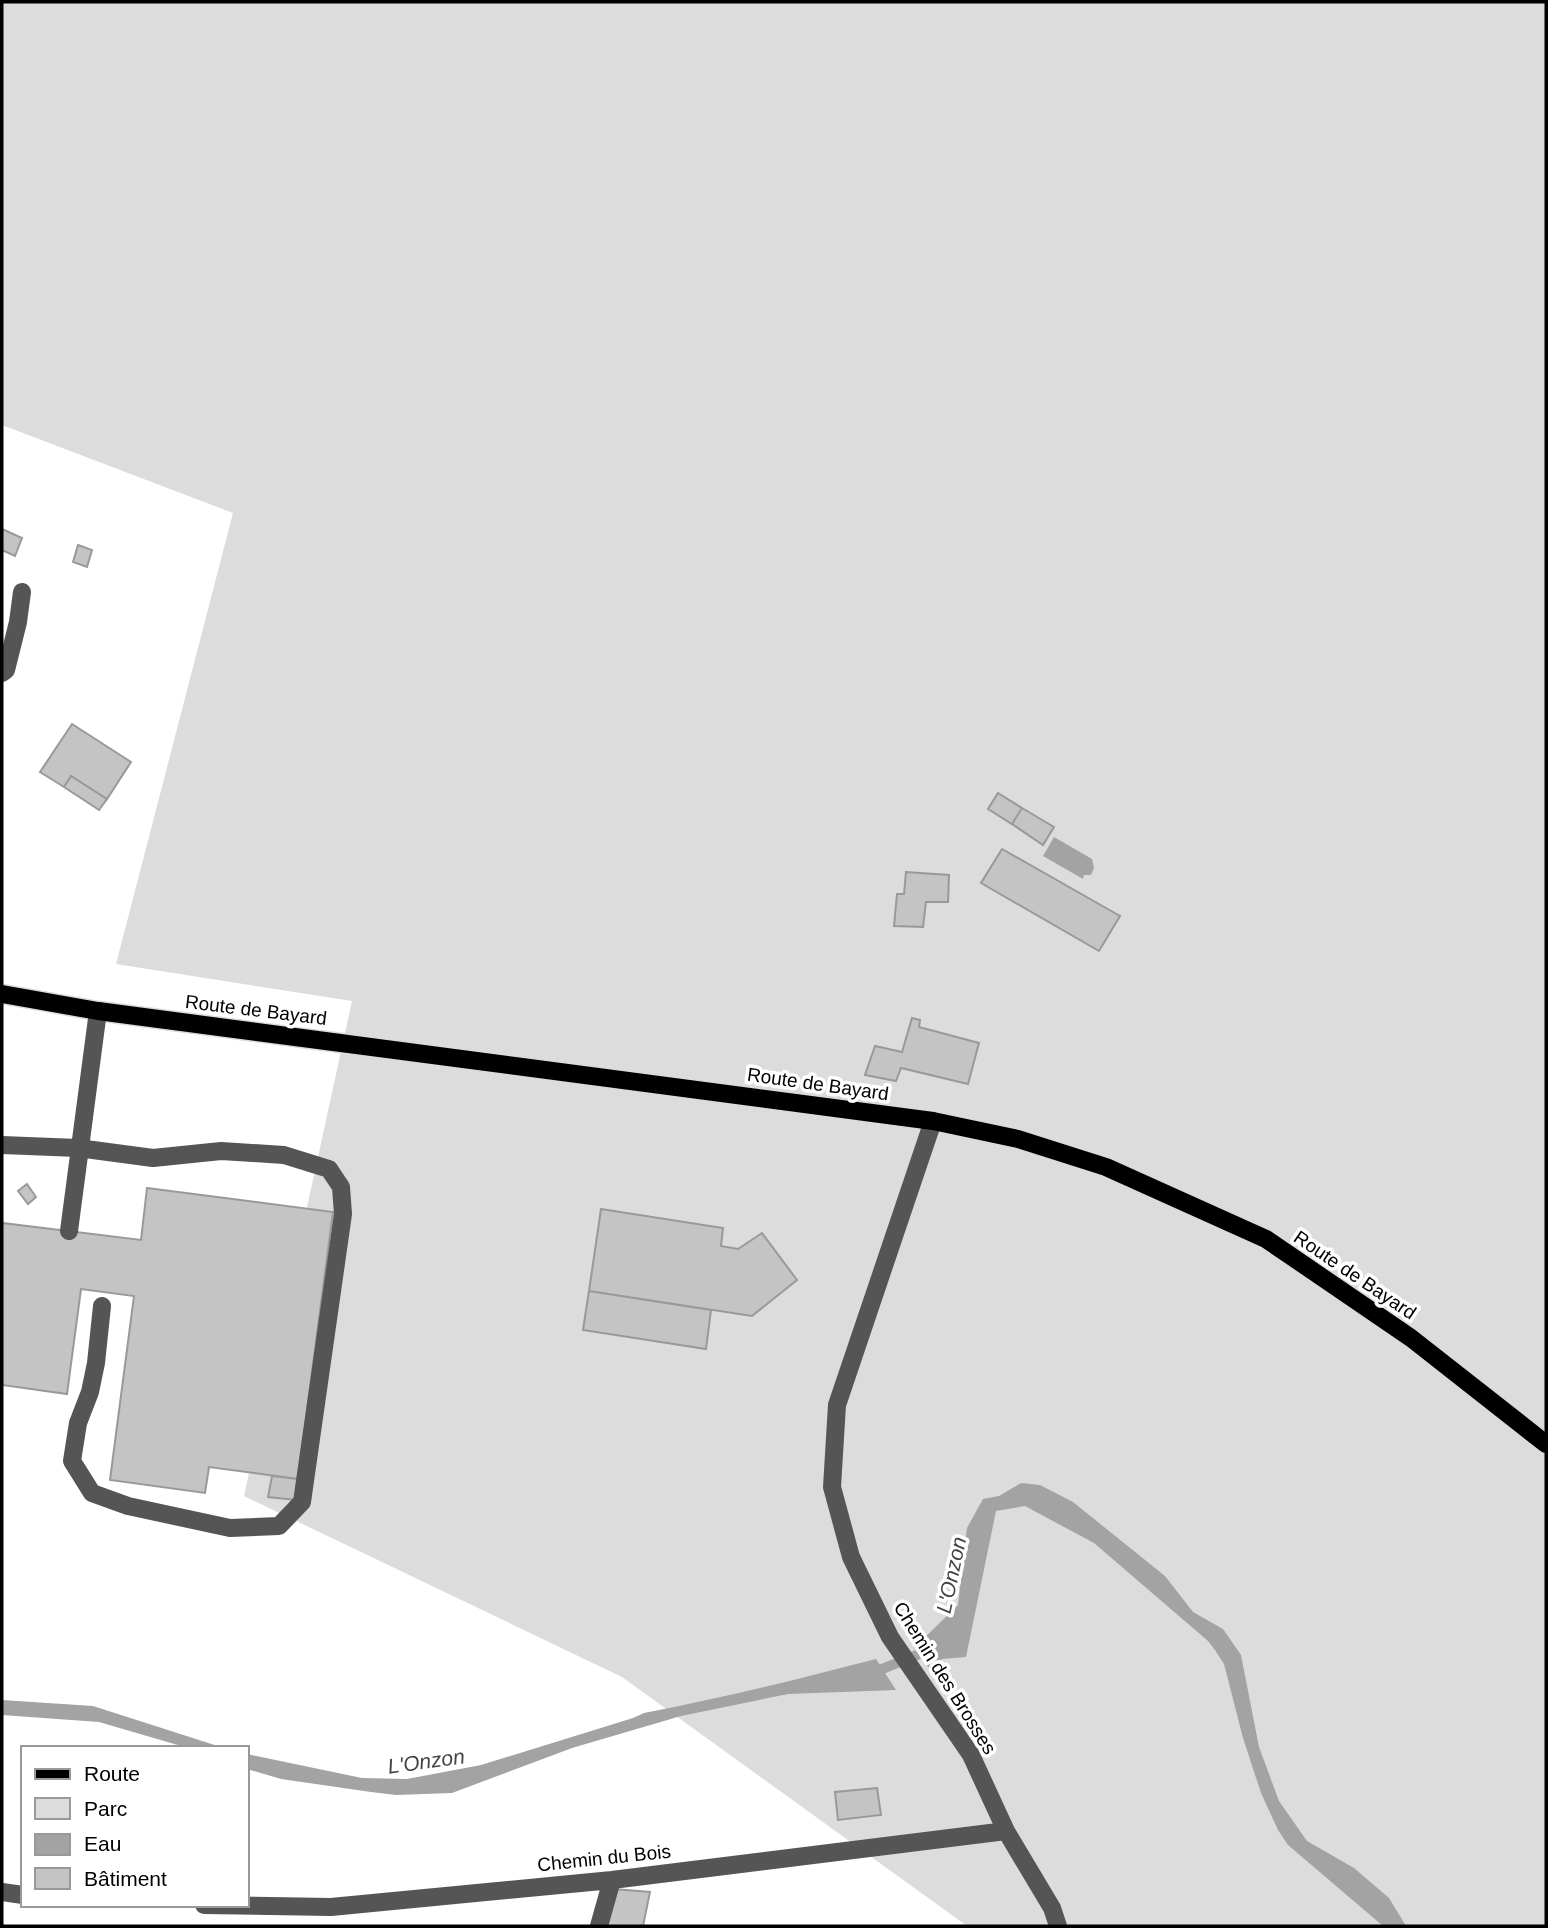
<svg xmlns="http://www.w3.org/2000/svg" width="1548" height="1928" viewBox="0 0 1548 1928" font-family="Helvetica,sans-serif">
	<style>
		.green { fill: #dcdcdc }
		.water { fill: #a3a3a3 }
		.lines { fill: none; stroke-linecap: round; stroke-linejoin: round }
		.stream { stroke: #a3a3a3; stroke-width: 10 }
		.building { fill: #c4c4c4; stroke: #999; stroke-width: 2 }
		.major-casing { stroke: #dbdbdb; stroke-width: 21 }
		.minor { stroke: #555; stroke-width: 18 }
		.major { stroke: #000; stroke-width: 18 }
		.labels { text-anchor: middle; dominant-baseline: central; stroke-width: 7; stroke-linejoin: round; paint-order: stroke }
		.street-label { font-size: 19px; fill: #000; stroke: #fff }
		.water-label { font-size: 21px; font-style: italic; fill: #444; stroke: #fff }
	</style>
	<rect width="100%" height="100%" fill="#fff"/>
	<path class="green" d="M 2,2 L 1546,2 L 1546,1926 L 967,1926 L 622,1677 L 244,1496 L 352,1001 L 116,964 L 233,513 L 2,425 Z"/>
	<path class="water" d="M 1054,837 L 1092,859 L 1094,868 L 1091,875 L 1084,875 L 1083,879 L 1043,856 Z
		M 1021,1483 L 1040,1485 L 1073,1502 L 1165,1576 L 1193,1612 L 1223,1629 L 1241,1655 L 1259,1747 L 1279,1801 L 1307,1841 L 1354,1868 L 1389,1898 L 1406,1926 L 1383,1926 L 1288,1845 L 1278,1830 L 1261,1793 L 1243,1738 L 1224,1664 L 1215,1650 L 1208,1641 L 1094,1543 L 1025,1506 L 996,1511 L 966,1657 L 942,1659 L 932,1672 L 914,1648 L 958,1605 L 967,1528 L 983,1499 L 999,1496 Z
		M 876,1659 L 896,1690 L 788,1694 L 681,1716 L 572,1748 L 452,1793 L 396,1795 L 371,1792 L 281,1779 L 247,1769 L 247,1754 L 362,1778 L 407,1779 L 481,1765 L 633,1718 L 644,1713 C 723,1698 799,1679 876,1659 Z
		M 2,1700 L 93,1706 L 224,1748 L 188,1748 L 99,1722 L 2,1715 Z"/>
	<g class="lines">
		<path class="stream" d="M 872,1673 L 932,1649"/>
	</g>
	<path class="building" d="M 2,529 L 22,538 L 15,556 L 2,550 Z
		M 78,545 L 92,550 L 87,567 L 73,562 Z
		M 72,724 L 131,762 L 107,799 L 71,776 L 64,787 L 40,772 Z
		M 71,776 L 107,799 L 99,810 L 64,787 Z
		M 998,793 L 1022,808 L 1012,824 L 988,809 Z
		M 1022,808 L 1054,827 L 1043,845 L 1012,824 Z
		M 1002,849 L 1120,916 L 1099,951 L 981,883 Z
		M 906,872 L 949,875 L 948,902 L 926,902 L 923,927 L 894,926 L 897,894 L 904,894 Z
		M 912,1018 L 920,1020 L 919,1027 L 979,1043 L 968,1084 L 901,1068 L 896,1081 L 865,1075 L 875,1046 L 902,1052 Z
		M 27,1184 L 36,1197 L 28,1204 L 18,1191 Z
		M 147,1188 L 333,1212 L 298,1479 L 209,1467 L 205,1493 L 110,1480 L 134,1296 L 81,1289 L 67,1394 L 2,1385 L 2,1223 L 141,1240 Z
		M 601,1209 L 723,1228 L 721,1246 L 738,1249 L 762,1233 L 797,1280 L 752,1316 L 589,1291 Z
		M 589,1291 L 711,1310 L 706,1349 L 583,1330 Z
		M 272,1476 L 298,1479 L 296,1500 L 268,1497 Z
		M 877,1788 L 881,1815 L 838,1820 L 835,1792 Z
		M 614,1889 L 650,1892 L 643,1926 L 607,1926 Z"/>
	<g class="lines">
		<defs>
			<path id="major" d="M 2,994 L 98,1011 L 933,1121 L 1018,1139 L 1106,1167 L 1266,1239 L 1411,1338 L 1546,1444"/>
		</defs>
		<use href="#major" class="major-casing"/>
		<path class="minor" d="M 2,673 L 6,670 L 18,622 L 22,592
			M 933,1121 L 837,1405 L 832,1487 L 851,1557 L 890,1637 L 971,1755 L 1006,1831 L 1052,1908 L 1058,1926
			M 2,1145 L 78,1148 L 153,1158 L 221,1151 L 284,1155 L 329,1169 L 341,1187 L 343,1214 L 302,1502 L 279,1526 L 230,1528 L 128,1506 L 92,1493 L 72,1461 L 78,1423 L 90,1392 L 96,1363 L 102,1306
			M 69,1231 L 98,1011
			M 2,1892 L 23,1895
			M 204,1905 L 331,1907 L 612,1880 L 1006,1831
			M 599,1926 L 612,1880"/>
		<use href="#major" class="major"/>
	</g>
	<g class="labels">
		<g class="street-label">
			<text transform="translate(256 1010) rotate(7)">Route de Bayard</text>
			<text transform="translate(818 1084) rotate(8)">Route de Bayard</text>
			<text transform="translate(1355 1275) rotate(34)">Route de Bayard</text>
			<text transform="translate(945 1678) rotate(58)">Chemin des Brosses</text>
			<text transform="translate(604 1858) rotate(-6)">Chemin du Bois</text>
		</g>
		<g class="water-label">
			<text transform="translate(951 1575) rotate(-78)">L'Onzon</text>
			<text transform="translate(426 1761) rotate(-8)">L'Onzon</text>
		</g>
	</g>
	<rect width="1548" height="1928" fill="none" stroke="#000000" stroke-width="7"/>
	<rect x="21" y="1746" width="228" height="161" fill="#ffffff" stroke="#999999" stroke-width="2"/>
	<rect x="35" y="1769" width="35" height="10" fill="#000000" stroke="#999999" stroke-width="2"/>
	<text x="84" y="1781" font-size="21" fill="#000000">Route</text>
	<rect x="35" y="1798" width="35" height="21" fill="#dcdcdc" stroke="#999999" stroke-width="2"/>
	<text x="84" y="1816" font-size="21" fill="#000000">Parc</text>
	<rect x="35" y="1834" width="35" height="21" fill="#a3a3a3" stroke="#999999" stroke-width="2"/>
	<text x="84" y="1851" font-size="21" fill="#000000">Eau</text>
	<rect x="35" y="1868" width="35" height="21" fill="#c4c4c4" stroke="#999999" stroke-width="2"/>
	<text x="84" y="1886" font-size="21" fill="#000000">Bâtiment</text>
</svg>
